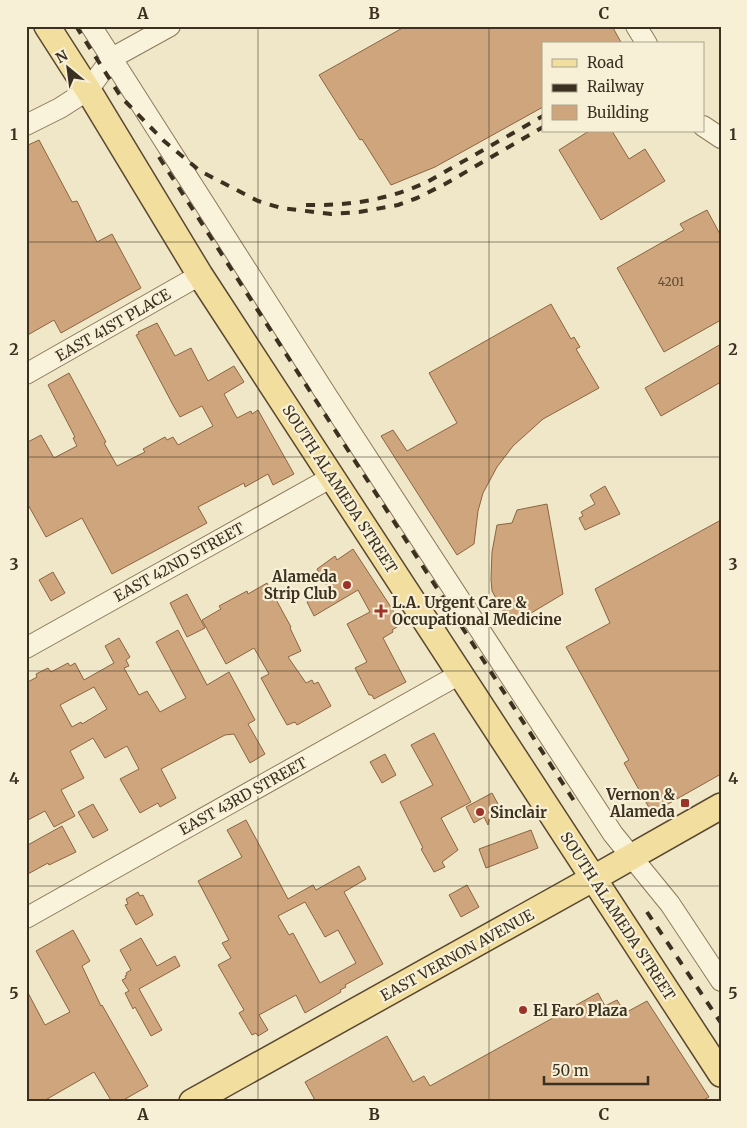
<svg xmlns="http://www.w3.org/2000/svg" width="747" height="1128" viewBox="0 0 747 1128" font-family="Merriweather,serif">
	<style>
		.building { fill: #cea57d; stroke: #8c6541; fill-rule: evenodd }
		.lines { fill: none; stroke-linecap: round; stroke-linejoin: round }
		.minor-casing { stroke: #8c795c; stroke-width: 22 }
		.major-casing { stroke: #5a4730; stroke-width: 28 }
		.minor { stroke: #faf3db; stroke-width: 20 }
		.major { stroke: #f2df9f; stroke-width: 25 }
		.rail { stroke: #3c3020; stroke-width: 4; stroke-dasharray: 9 9; stroke-linecap: butt }
		.grid { fill: none; stroke: #3c3020; stroke-width: 1; stroke-opacity: 0.55 }
		.poi-dot { fill: #9c332a; stroke: #f7f0d7; stroke-width: 2 }
		.labels { text-anchor: middle; dominant-baseline: central; stroke-width: 4.5; stroke-linejoin: round; paint-order: stroke }
		.number-label { font-size: 12px; fill: #604d37 }
		.street-label { font-size: 15px; fill: #3c3020; stroke: #f7f0d7 }
		.poi-label { font-size: 15px; font-weight: bold; fill: #3c3020; stroke: #f7f0d7; text-anchor: start }
		.neatline { fill: none; stroke: #3c3020; stroke-width: 2 }
		.grid-label { font-size: 16px; text-anchor: middle; font-weight: bold; fill: #3c3020 }
	</style>
	<rect width="100%" height="100%" fill="#efe7c7"/>
	<path class="building" d="M 406,26 L 612,26 L 622,44 L 543,44 L 543,107 L 435,167 L 391,185 L 362,139 L 360,140 L 319,75 Z
		M 589,131 L 612,131 L 629,159 L 645,149 L 665,181 L 601,220 L 559,150 Z
		M 39,140 L 72,202 L 77,201 L 97,242 L 112,234 L 141,288 L 61,333 L 54,320 L 26,336 L 26,146 Z
		M 707,210 L 721,236 L 721,320 L 664,352 L 617,268 L 684,230 L 680,224 Z
		M 551,304 L 571,339 L 574,337 L 580,347 L 576,349 L 599,388 L 543,419 L 513,446 L 497,467 L 483,493 L 478,511 L 474,544 L 457,555 L 381,436 L 393,430 L 407,451 L 457,423 L 429,373 Z
		M 157,323 L 175,356 L 191,348 L 208,381 L 234,366 L 244,382 L 224,394 L 237,418 L 251,411 L 252,414 L 258,410 L 294,474 L 273,485 L 268,474 L 245,487 L 244,483 L 198,507 L 207,523 L 112,574 L 82,518 L 46,537 L 26,501 L 26,443 L 41,435 L 54,458 L 77,446 L 73,438 L 75,437 L 48,385 L 69,373 L 106,442 L 104,443 L 117,466 L 145,452 L 143,449 L 165,437 L 167,440 L 173,437 L 178,445 L 213,426 L 202,406 L 180,417 L 173,405 L 136,335 L 139,334 L 138,332 Z
		M 721,344 L 721,382 L 661,416 L 645,388 Z
		M 605,486 L 620,514 L 585,530 L 579,518 L 583,516 L 581,512 L 595,504 L 590,495 Z
		M 547,504 L 563,594 L 511,625 L 492,591 L 491,579 L 492,552 L 497,525 L 512,523 L 517,510 Z
		M 721,520 L 721,774 L 652,813 L 624,763 L 629,760 L 566,647 L 610,623 L 595,589 Z
		M 353,549 L 402,624 L 392,630 L 393,632 L 383,638 L 406,682 L 374,699 L 372,695 L 369,695 L 355,668 L 367,662 L 347,624 L 370,612 L 358,590 L 314,616 L 307,602 L 329,589 L 317,569 L 335,556 L 337,560 Z
		M 53,572 L 65,593 L 51,601 L 39,580 Z
		M 267,583 L 291,627 L 290,628 L 301,651 L 288,657 L 306,683 L 312,680 L 314,684 L 318,682 L 331,706 L 297,725 L 295,722 L 287,725 L 278,709 L 261,678 L 269,674 L 254,648 L 226,664 L 202,620 L 221,609 L 219,606 L 247,591 L 248,594 Z
		M 187,594 L 205,628 L 187,637 L 170,603 Z
		M 178,630 L 207,685 L 229,672 L 255,720 L 248,724 L 265,754 L 250,763 L 234,734 L 225,735 L 161,769 L 176,798 L 160,807 L 158,803 L 140,813 L 120,779 L 139,769 L 127,746 L 105,758 L 93,738 L 70,751 L 84,778 L 61,790 L 75,816 L 54,827 L 45,811 L 26,821 L 26,683 L 37,677 L 36,674 L 48,668 L 51,672 L 68,663 L 70,666 L 75,663 L 84,680 L 114,663 L 105,646 L 119,638 L 130,657 L 126,660 L 129,666 L 124,668 L 139,695 L 147,691 L 160,712 L 186,698 L 156,642 ZM 94,687 L 107,709 L 82,724 L 81,722 L 72,727 L 60,705 Z
		M 434,733 L 471,802 L 441,818 L 458,850 L 442,862 L 445,867 L 434,872 L 421,849 L 423,848 L 400,802 L 433,785 L 411,745 Z
		M 385,754 L 396,775 L 382,783 L 370,762 Z
		M 492,793 L 498,804 L 492,807 L 488,825 L 484,817 L 474,823 L 466,807 Z
		M 93,804 L 108,830 L 93,838 L 78,812 Z
		M 246,820 L 288,899 L 313,885 L 316,890 L 359,866 L 366,879 L 344,892 L 383,964 L 345,985 L 346,987 L 340,990 L 341,992 L 305,1013 L 296,995 L 259,1015 L 268,1030 L 258,1036 L 256,1033 L 252,1035 L 239,1013 L 244,1010 L 218,965 L 231,958 L 222,943 L 229,940 L 198,881 L 242,857 L 227,830 ZM 305,902 L 325,937 L 338,930 L 356,963 L 320,983 L 293,933 L 289,935 L 278,916 Z
		M 62,826 L 76,852 L 49,865 L 48,863 L 26,875 L 26,846 Z
		M 531,830 L 538,848 L 486,868 L 479,849 Z
		M 467,885 L 479,907 L 461,917 L 449,895 Z
		M 138,892 L 140,896 L 143,895 L 153,915 L 136,925 L 125,905 L 128,904 L 126,899 Z
		M 73,930 L 90,961 L 82,966 L 101,1006 L 102,1005 L 148,1086 L 120,1102 L 112,1102 L 94,1072 L 42,1102 L 26,1102 L 26,989 L 45,1025 L 70,1012 L 36,951 Z
		M 141,938 L 157,966 L 175,956 L 180,966 L 139,989 L 162,1030 L 151,1036 L 135,1007 L 133,1009 L 125,993 L 129,991 L 122,980 L 126,978 L 125,976 L 127,975 L 126,973 L 131,970 L 120,950 Z
		M 598,993 L 605,1006 L 617,1000 L 625,1013 L 647,1001 L 709,1097 L 700,1102 L 316,1102 L 305,1082 L 387,1036 L 413,1082 L 424,1076 L 430,1086 Z"/>
	<g class="lines">
		<defs>
			<path id="minor" d="M 91,26 L 329,399 L 613,834 L 670,904 L 721,981
				M 636,26 L 647,44
				M 26,125 L 60,108 L 88,90 L 112,58 L 170,26
				M 703,126 L 721,138
				M 26,374 L 200,275
				M 26,648 L 332,477
				M 26,918 L 460,674"/>
			<path id="major" d="M 47,26 L 88,90 L 200,275 L 721,1074
				M 192,1102 L 594,878 L 721,806"/>
		</defs>
		<use href="#minor" class="minor-casing"/>
		<use href="#major" class="major-casing"/>
		<use href="#minor" class="minor"/>
		<use href="#major" class="major"/>
		<path class="rail" d="M 76,26 L 121,97 L 164,141 L 200,171 L 258,201 L 281,208 L 331,214 L 359,212 L 398,205 L 417,198 L 445,184 L 543,127
			M 159,157 L 576,804
			M 306,205 C 348,206 388,200 427,182 L 543,116
			M 647,912 L 721,1023"/>
	</g>
	<path class="grid" d="M 258,26 L 258,1102M 489,26 L 489,1102M 26,242 L 721,242M 26,457 L 721,457M 26,671 L 721,671M 26,886 L 721,886"/>
	<g class="poi-dot">
		<circle cx="347" cy="585" r="5"/>
		<path d="M378.5 603.5h5v5h5v5h-5v5h-5v-5h-5v-5h5z"/>
		<rect x="680" y="798" width="10" height="10" rx="2.5"/>
		<circle cx="480" cy="812" r="5"/>
		<circle cx="523" cy="1010" r="5"/>
	</g>
	<g class="labels">
		<g class="number-label">
			<text x="671" y="281">4201</text>
		</g>
		<g class="street-label">
			<text transform="translate(113 325) rotate(-30)">EAST 41ST PLACE</text>
			<text transform="translate(340 489) rotate(57)">SOUTH ALAMEDA STREET</text>
			<text transform="translate(179 562) rotate(-29)">EAST 42ND STREET</text>
			<text transform="translate(243 796) rotate(-29)">EAST 43RD STREET</text>
			<text transform="translate(618 916) rotate(57)">SOUTH ALAMEDA STREET</text>
			<text transform="translate(457 955) rotate(-29)">EAST VERNON AVENUE</text>
		</g>
		<g class="poi-label">
			<text x="337" y="576" text-anchor="end">Alameda<tspan x="337" dy="17">Strip Club</tspan></text>
			<text x="392" y="602">L.A. Urgent Care &amp;<tspan x="392" dy="17">Occupational Medicine</tspan></text>
			<text x="675" y="794" text-anchor="end">Vernon &amp;<tspan x="675" dy="17">Alameda</tspan></text>
			<text x="490" y="812">Sinclair</text>
			<text x="533" y="1010">El Faro Plaza</text>
		</g>
	</g>
	<rect width="747" height="1128" fill="none" stroke="#f7f0d7" stroke-width="55"/>
	<rect x="542" y="42" width="162" height="90" fill="#f7f0d7" stroke="#aca38e"/>
	<rect x="552" y="59" width="25" height="8" fill="#f2df9f" stroke="#aca38e"/>
	<text x="587" y="68" font-size="15" fill="#3c3020">Road</text>
	<rect x="552" y="84" width="25" height="8" fill="#3c3020" stroke="#aca38e"/>
	<text x="587" y="92" font-size="15" fill="#3c3020">Railway</text>
	<rect x="552" y="105" width="25" height="15" fill="#cea57d" stroke="#aca38e"/>
	<text x="587" y="118" font-size="15" fill="#3c3020">Building</text>
	<g transform="translate(68 68) rotate(331)" stroke="#f7f0d7" stroke-width="4" paint-order="stroke">
	<path d="M0-4L9 19L0 12L-9 19Z" fill="#3c3020"/>
	<text y="-8" font-size="14" font-weight="bold" text-anchor="middle" fill="#3c3020">N</text>
	</g>
	<path d="M544 1076v8h104v-8" fill="none" stroke="#3c3020" stroke-width="2.5"/>
	<text x="552" y="1076" font-size="15" fill="#3c3020" stroke="#f7f0d7" stroke-width="4" paint-order="stroke">50 m</text>
	<rect x="28" y="28" width="692" height="1072" class="neatline"/>
	<g class="grid-label">
		<text x="143" y="19">A</text>
		<text x="374" y="19">B</text>
		<text x="604" y="19">C</text>
		<text x="14" y="140">1</text>
		<text x="733" y="140">1</text>
		<text x="14" y="355">2</text>
		<text x="733" y="355">2</text>
		<text x="14" y="570">3</text>
		<text x="733" y="570">3</text>
		<text x="14" y="784">4</text>
		<text x="733" y="784">4</text>
		<text x="14" y="999">5</text>
		<text x="733" y="999">5</text>
		<text x="143" y="1120">A</text>
		<text x="374" y="1120">B</text>
		<text x="604" y="1120">C</text>
	</g>
</svg>
